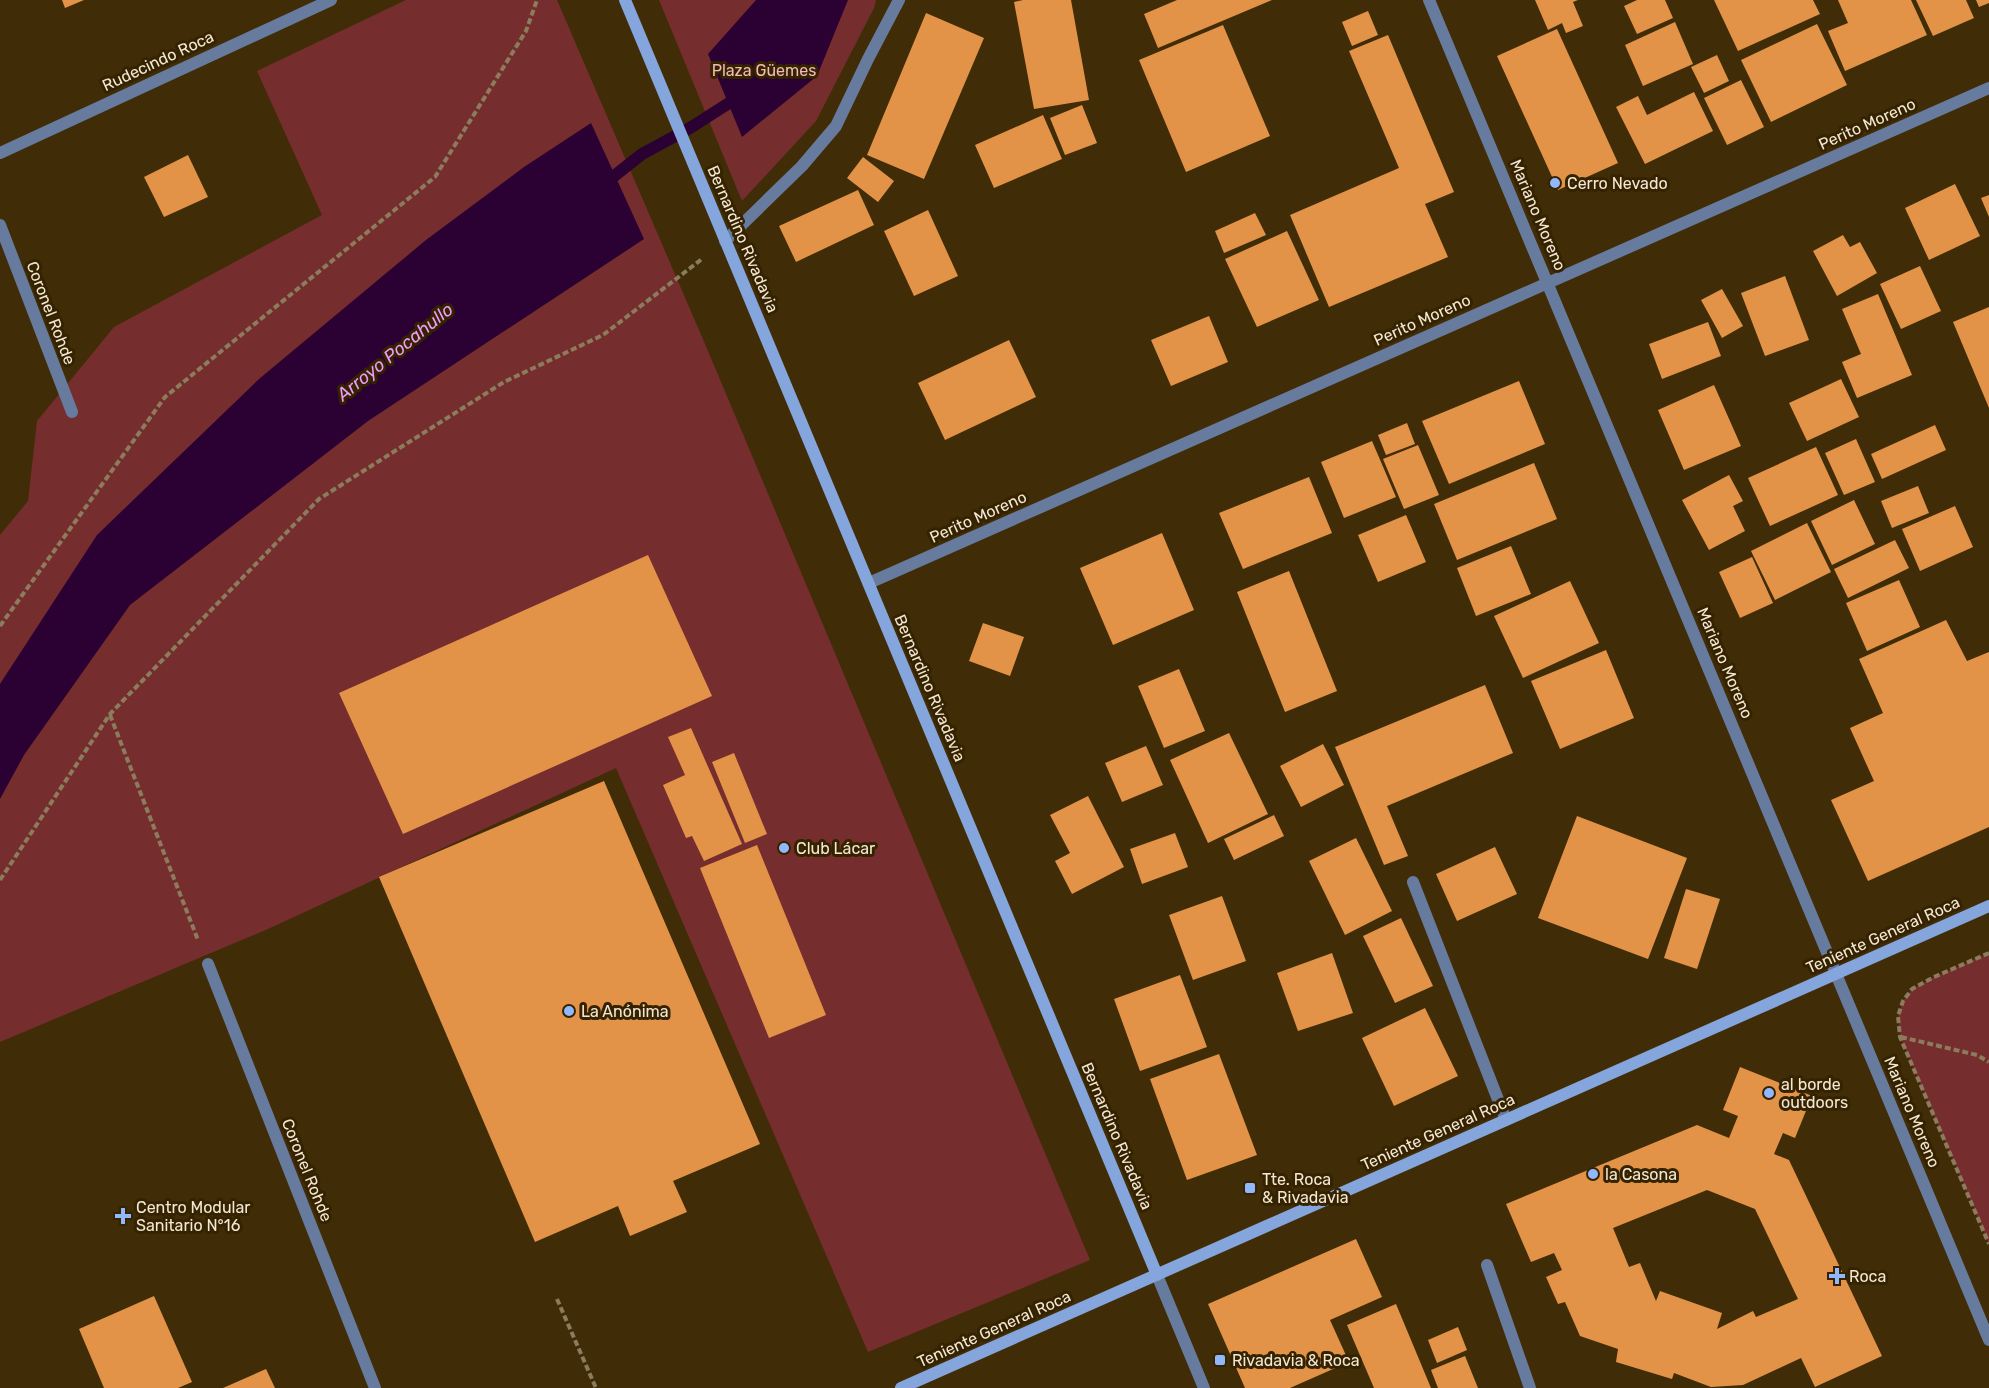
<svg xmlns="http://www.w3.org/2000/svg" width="1989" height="1388" viewBox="0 0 1989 1388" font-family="Rubik,sans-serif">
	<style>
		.green { fill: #762d2e }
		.water { fill: #2b0032 }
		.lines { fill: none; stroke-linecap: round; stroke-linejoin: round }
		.stream { stroke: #2b0032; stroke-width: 12 }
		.building { fill: #e39348; fill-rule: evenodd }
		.path { stroke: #8c7c5e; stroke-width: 4; stroke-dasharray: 6 3; stroke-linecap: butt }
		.lane { stroke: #677b9f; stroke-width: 12 }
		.street { stroke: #677b9f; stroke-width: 12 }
		.secondary { stroke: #85a5dd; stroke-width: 12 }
		.poi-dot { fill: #91b8fd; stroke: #352300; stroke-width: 2 }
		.labels { text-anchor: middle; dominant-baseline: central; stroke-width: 6; stroke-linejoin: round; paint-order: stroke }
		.street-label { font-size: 16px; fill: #f4e8d5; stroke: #352300 }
		.park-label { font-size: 16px; fill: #f2bab8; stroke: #352300 }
		.poi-label { font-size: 16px; fill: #f4e8d5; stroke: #352300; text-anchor: start }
		.water-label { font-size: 18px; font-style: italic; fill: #f09bfe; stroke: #352300 }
	</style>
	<rect width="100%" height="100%" fill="#402d07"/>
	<path class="green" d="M 406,0 L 557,0 L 708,351 L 1090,1260 L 868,1352 L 616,768 L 268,929 L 0,1042 L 0,535 L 28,501 L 37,421 L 114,327 L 322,215 L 257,71 Z
		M 659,0 L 876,0 L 874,8 L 816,121 L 742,201 Z
		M 1989,953 L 1989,1244 L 1900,1037 L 1898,1016 L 1903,1001 L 1912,989 L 1934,977 Z"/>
	<path class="water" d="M 756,0 L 848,0 L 817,76 L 742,137 L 708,54 Z
		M 591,123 L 644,239 L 368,421 L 130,605 L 24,755 L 0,799 L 0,684 L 97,535 L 259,379 L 426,240 L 524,167 Z"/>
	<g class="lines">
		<path class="stream" d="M 604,184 L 642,154 L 690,128 L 740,96"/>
	</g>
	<path class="building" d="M 62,0 L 84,0 L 65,8 Z
		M 1023,0 L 1071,0 L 1089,100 L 1034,109 L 1014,2 Z
		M 1177,0 L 1272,0 L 1158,48 L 1144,14 Z
		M 1535,0 L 1578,0 L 1573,2 L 1583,26 L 1566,33 L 1562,23 L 1548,30 Z
		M 1637,0 L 1665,0 L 1673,18 L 1637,34 L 1624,6 Z
		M 1714,0 L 1813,0 L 1820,14 L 1738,51 Z
		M 1838,0 L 1911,0 L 1927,35 L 1845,71 L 1828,31 L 1848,23 Z
		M 1916,0 L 1966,0 L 1974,18 L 1933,36 Z
		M 1976,0 L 1989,0 L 1989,3 L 1979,7 Z
		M 1368,11 L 1378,35 L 1352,46 L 1342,22 Z
		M 926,13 L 984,38 L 924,179 L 867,155 Z
		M 1675,22 L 1693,64 L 1643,86 L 1625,45 Z
		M 1817,24 L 1847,85 L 1771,122 L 1741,60 Z
		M 1223,25 L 1270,136 L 1186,172 L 1139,60 Z
		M 1557,29 L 1618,163 L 1558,190 L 1497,56 Z
		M 1388,35 L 1454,192 L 1425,204 L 1448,257 L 1329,307 L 1290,215 L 1399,168 L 1349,51 Z
		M 1717,55 L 1729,81 L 1704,93 L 1691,67 Z
		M 1741,80 L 1764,127 L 1727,145 L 1704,98 Z
		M 1694,92 L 1713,131 L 1645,164 L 1616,107 L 1638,96 L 1647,115 Z
		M 1082,105 L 1097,143 L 1065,155 L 1050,118 Z
		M 1043,115 L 1062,159 L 994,188 L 975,145 Z
		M 188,155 L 208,197 L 164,217 L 144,177 Z
		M 863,157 L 894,181 L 878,202 L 847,178 Z
		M 1955,184 L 1980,236 L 1929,260 L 1905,208 Z
		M 858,190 L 874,225 L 796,262 L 779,226 Z
		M 1989,195 L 1989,217 L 1981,198 Z
		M 928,210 L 958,276 L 914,296 L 884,231 Z
		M 1255,213 L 1266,235 L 1224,253 L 1215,231 Z
		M 1287,231 L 1319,300 L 1257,327 L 1225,259 Z
		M 1843,235 L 1850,247 L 1860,242 L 1877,273 L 1837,296 L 1813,251 Z
		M 1920,266 L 1941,311 L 1901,329 L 1880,284 Z
		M 1785,276 L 1809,340 L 1765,356 L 1741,293 Z
		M 1722,289 L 1743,326 L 1722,338 L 1701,300 Z
		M 1878,294 L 1912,375 L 1857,398 L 1842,362 L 1861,354 L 1842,309 Z
		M 1989,307 L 1989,408 L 1953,322 Z
		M 1209,316 L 1228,362 L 1171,386 L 1151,340 Z
		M 1708,322 L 1721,356 L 1662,379 L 1649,344 Z
		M 1009,340 L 1036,397 L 945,440 L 918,383 Z
		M 1841,379 L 1859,417 L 1807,441 L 1789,403 Z
		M 1519,381 L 1545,444 L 1449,484 L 1422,421 Z
		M 1714,385 L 1741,446 L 1684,470 L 1658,410 Z
		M 1407,423 L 1415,444 L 1386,455 L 1378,435 Z
		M 1935,425 L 1946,450 L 1882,479 L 1871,454 Z
		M 1856,439 L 1875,482 L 1844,495 L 1825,453 Z
		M 1372,441 L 1396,497 L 1344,518 L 1321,462 Z
		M 1418,445 L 1439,495 L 1404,509 L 1383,459 Z
		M 1816,447 L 1838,495 L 1770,526 L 1748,478 Z
		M 1534,463 L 1557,519 L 1457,560 L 1434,504 Z
		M 1729,475 L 1743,501 L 1733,506 L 1745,531 L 1709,550 L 1682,500 Z
		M 1309,477 L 1332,533 L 1243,569 L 1219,513 Z
		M 1918,486 L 1929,513 L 1892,528 L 1881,501 Z
		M 1854,500 L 1875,544 L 1832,565 L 1811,521 Z
		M 1955,506 L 1973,547 L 1920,571 L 1902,529 Z
		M 1406,515 L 1426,562 L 1378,582 L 1358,535 Z
		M 1807,523 L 1831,572 L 1775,600 L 1751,551 Z
		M 1162,533 L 1194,610 L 1113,645 L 1080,568 Z
		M 1895,540 L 1909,568 L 1848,598 L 1834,569 Z
		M 1511,546 L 1531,594 L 1476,616 L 1457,568 Z
		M 648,555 L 712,696 L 403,834 L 339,693 Z
		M 1752,557 L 1773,603 L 1740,618 L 1719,572 Z
		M 1289,571 L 1337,691 L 1285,712 L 1237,592 Z
		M 1899,580 L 1920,627 L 1867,651 L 1846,603 Z
		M 1570,581 L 1599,643 L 1523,678 L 1494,616 Z
		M 1946,620 L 1967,661 L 1989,652 L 1989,827 L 1868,881 L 1831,800 L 1874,781 L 1850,728 L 1883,713 L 1859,659 Z
		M 983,623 L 1024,637 L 1010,676 L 969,661 Z
		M 1606,650 L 1634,718 L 1560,749 L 1531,681 Z
		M 1179,669 L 1205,731 L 1164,748 L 1138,686 Z
		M 1485,685 L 1513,753 L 1387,806 L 1408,856 L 1384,865 L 1335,747 Z
		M 691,728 L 742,844 L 704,861 L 692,836 L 686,838 L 663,785 L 685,775 L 668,737 Z
		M 1229,733 L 1268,814 L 1208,843 L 1170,760 Z
		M 1323,744 L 1344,785 L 1301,807 L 1280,766 Z
		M 1146,746 L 1163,785 L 1122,802 L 1105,763 Z
		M 734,753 L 767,834 L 745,843 L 712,762 Z
		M 604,781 L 760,1144 L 673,1181 L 687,1212 L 630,1236 L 618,1206 L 535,1242 L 379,877 Z
		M 1088,796 L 1124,867 L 1072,894 L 1055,861 L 1070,853 L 1050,815 Z
		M 1274,815 L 1284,836 L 1234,860 L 1224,839 Z
		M 1577,816 L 1687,858 L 1648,959 L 1538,918 Z
		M 1175,833 L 1188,867 L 1142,884 L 1130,849 Z
		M 1356,838 L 1392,911 L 1345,935 L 1309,861 Z
		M 757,845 L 826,1015 L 769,1038 L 700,868 Z
		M 1495,847 L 1517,894 L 1457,921 L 1436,874 Z
		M 1686,889 L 1720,899 L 1697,969 L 1664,958 Z
		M 1222,896 L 1246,961 L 1193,980 L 1169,915 Z
		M 1401,918 L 1433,986 L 1395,1003 L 1363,936 Z
		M 1332,953 L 1353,1013 L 1298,1031 L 1277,973 Z
		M 1180,975 L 1207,1047 L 1140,1071 L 1114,999 Z
		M 1425,1008 L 1458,1076 L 1394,1106 L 1362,1038 Z
		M 1219,1054 L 1257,1155 L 1187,1180 L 1150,1079 Z
		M 1740,1067 L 1812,1096 L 1795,1138 L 1783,1133 L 1774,1154 L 1789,1160 L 1882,1356 L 1815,1387 L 1801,1358 L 1743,1385 L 1711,1387 L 1674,1373 L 1672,1379 L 1616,1362 L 1618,1349 L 1580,1336 L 1565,1302 L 1558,1304 L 1546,1277 L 1562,1270 L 1554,1253 L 1531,1262 L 1506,1204 L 1697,1125 L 1729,1138 L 1738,1116 L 1723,1110 ZM 1707,1190 L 1755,1209 L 1798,1299 L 1756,1317 L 1753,1311 L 1717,1329 L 1722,1313 L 1660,1291 L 1656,1301 L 1640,1263 L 1629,1267 L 1613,1228 Z
		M 1356,1239 L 1382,1297 L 1330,1320 L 1349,1362 L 1290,1388 L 1245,1388 L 1208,1304 Z
		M 154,1296 L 192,1382 L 178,1388 L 104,1388 L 79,1329 Z
		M 1396,1304 L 1431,1388 L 1374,1388 L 1347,1325 Z
		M 1458,1327 L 1467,1350 L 1437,1363 L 1428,1340 Z
		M 1465,1356 L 1478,1388 L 1438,1388 L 1431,1370 Z
		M 266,1369 L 275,1388 L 223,1388 Z"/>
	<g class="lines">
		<path class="path" d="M 0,626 L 165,397 L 435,177 L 526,31 L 537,0
			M 110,715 L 198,940
			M 0,880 L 110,714 L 319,499 L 504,382 L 603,335 L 702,259
			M 1989,953 L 1934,977 L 1912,989 L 1903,1001 L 1898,1016 L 1900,1037 L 1989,1244
			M 1901,1037 L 1977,1055 L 1989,1062
			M 557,1299 L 596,1388"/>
		<path class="lane" d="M 1413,882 L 1506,1120
			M 1487,1265 L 1530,1388"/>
		<path class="street" d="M 1429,0 L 1989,1340
			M 0,153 L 331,0
			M 0,225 L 72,412
			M 725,241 L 802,166 L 836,126 L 868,59 L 899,0
			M 869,583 L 1989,88
			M 208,964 L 375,1388
			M 1157,1275 L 1204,1388"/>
		<path class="secondary" d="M 625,0 L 1157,1275
			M 901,1388 L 1989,906"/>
	</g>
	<g class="poi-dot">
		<circle cx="1555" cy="183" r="6"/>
		<circle cx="784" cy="848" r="6"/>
		<circle cx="569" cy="1011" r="6"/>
		<circle cx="1769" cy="1093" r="6"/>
		<circle cx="1593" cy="1174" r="6"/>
		<rect x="1244" y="1182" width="12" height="12" rx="3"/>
		<path d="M120 1207h6v6h6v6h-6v6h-6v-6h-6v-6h6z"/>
		<path d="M1834 1267h6v6h6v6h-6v6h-6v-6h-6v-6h6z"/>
		<rect x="1214" y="1354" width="12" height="12" rx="3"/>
	</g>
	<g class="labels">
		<g class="street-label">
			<text transform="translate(158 61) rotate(-25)">Rudecindo Roca</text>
			<text transform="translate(1867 124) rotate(-24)">Perito Moreno</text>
			<text transform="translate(1538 215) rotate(67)">Mariano Moreno</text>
			<text transform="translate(743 239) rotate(67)">Bernardino Rivadavia</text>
			<text transform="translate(51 313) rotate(69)">Coronel Rohde</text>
			<text transform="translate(1422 320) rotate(-24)">Perito Moreno</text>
			<text transform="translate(978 517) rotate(-24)">Perito Moreno</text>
			<text transform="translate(1725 663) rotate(67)">Mariano Moreno</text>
			<text transform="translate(930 688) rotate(67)">Bernardino Rivadavia</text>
			<text transform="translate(1883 935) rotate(-24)">Teniente General Roca</text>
			<text transform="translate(1912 1112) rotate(67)">Mariano Moreno</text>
			<text transform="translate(1438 1132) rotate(-24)">Teniente General Roca</text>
			<text transform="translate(1117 1136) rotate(67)">Bernardino Rivadavia</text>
			<text transform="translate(307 1170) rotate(68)">Coronel Rohde</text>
			<text transform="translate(994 1329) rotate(-24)">Teniente General Roca</text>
		</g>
		<g class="park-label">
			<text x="764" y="70">Plaza Güemes</text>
		</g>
		<g class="poi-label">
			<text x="1567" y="183">Cerro Nevado</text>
			<text x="796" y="848">Club Lácar</text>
			<text x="581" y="1011">La Anónima</text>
			<text x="1781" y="1084">al borde<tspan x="1781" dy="18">outdoors</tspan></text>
			<text x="1605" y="1174">la Casona</text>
			<text x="1262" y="1179">Tte. Roca<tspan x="1262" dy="18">&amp; Rivadavia</tspan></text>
			<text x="136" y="1207">Centro Modular<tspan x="136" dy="18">Sanitario N°16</tspan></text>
			<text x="1849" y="1276">Roca</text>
			<text x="1232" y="1360">Rivadavia &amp; Roca</text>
		</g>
		<g class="water-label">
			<text transform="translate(395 352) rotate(-39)">Arroyo Pocahullo</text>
		</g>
	</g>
</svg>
